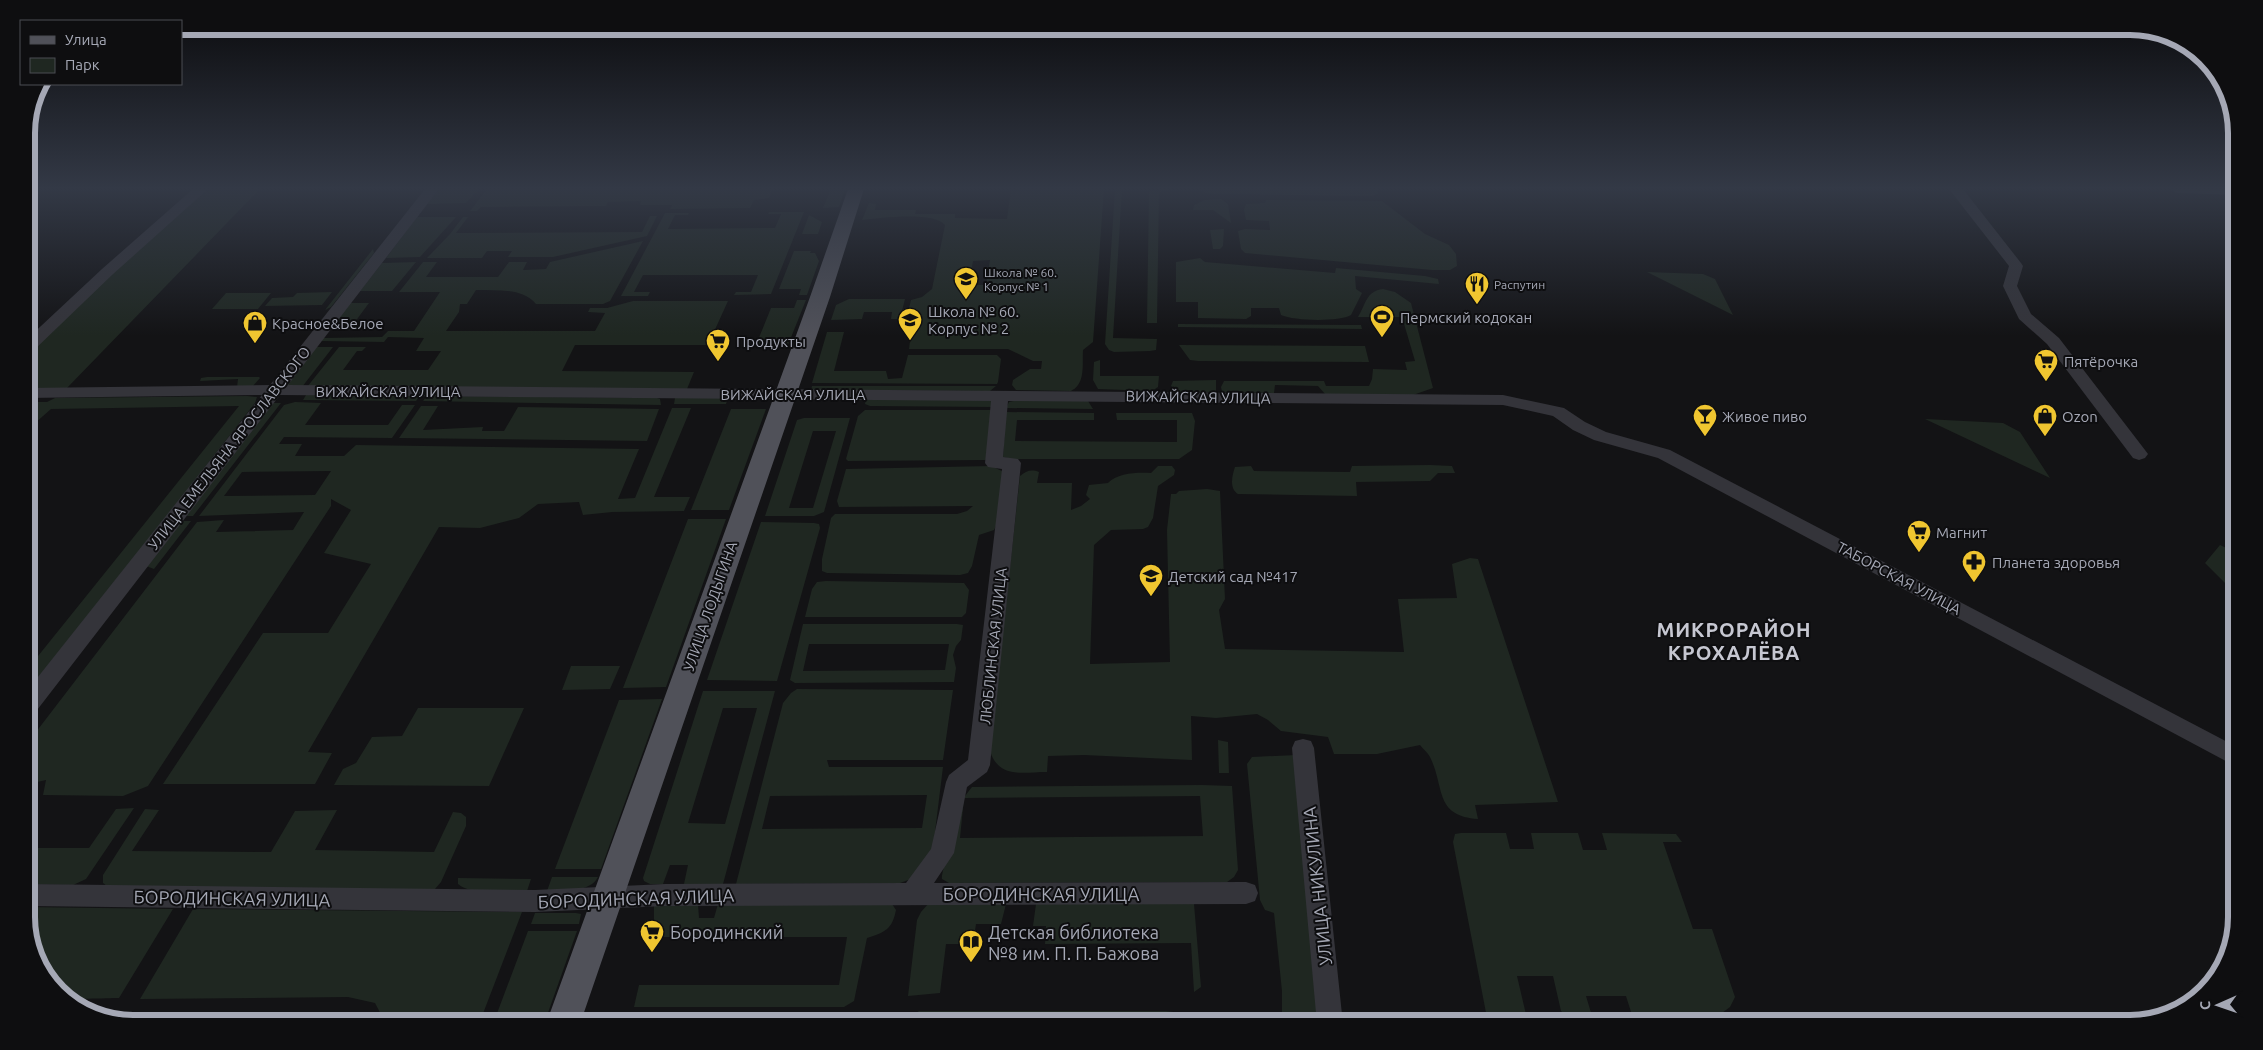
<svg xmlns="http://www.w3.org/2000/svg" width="2263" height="1050" viewBox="0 0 2263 1050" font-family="Ubuntu,sans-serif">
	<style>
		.green { fill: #1f2721; fill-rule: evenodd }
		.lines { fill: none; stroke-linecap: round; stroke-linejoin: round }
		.minor { fill: #34343a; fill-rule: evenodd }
		.major { fill: #505159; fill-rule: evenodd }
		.labels { text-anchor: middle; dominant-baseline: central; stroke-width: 4; stroke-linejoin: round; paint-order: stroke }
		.far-poi-label { font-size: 12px; fill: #a5a8b5; stroke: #0e0e10; text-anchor: start }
		.poi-label { font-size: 15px; fill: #a5a8b5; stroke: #0e0e10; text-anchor: start }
		.street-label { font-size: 15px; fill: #a5a8b5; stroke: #0e0e10 }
		.near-street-label { font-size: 18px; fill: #a5a8b5; stroke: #0e0e10 }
		.near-poi-label { font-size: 18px; fill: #a5a8b5; stroke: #0e0e10; text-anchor: start }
		.district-label { font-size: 20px; font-weight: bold; letter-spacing: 1px; fill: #c6c7d1; stroke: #0e0e10 }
		.rim { fill: none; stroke: #a5a8b5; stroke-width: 6 }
	</style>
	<rect width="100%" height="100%" fill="#131315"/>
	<path class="green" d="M 207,189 L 260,189 L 66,389 L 26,389 L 26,355 L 113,272 Z
		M 439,189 L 479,189 L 466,203 L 427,204 Z
		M 487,189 L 773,189 L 769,198 L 754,200 L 750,208 L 670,209 L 672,205 L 640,205 L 641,201 L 608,202 L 606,206 L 481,207 L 477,211 L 470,211 Z
		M 831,189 L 845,189 L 839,207 L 823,208 Z
		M 1011,189 L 1104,189 L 1093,342 L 1083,350 C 1082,364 1086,384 1071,391 L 1016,390 L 1012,385 L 1013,380 L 1030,369 L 1041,369 L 1042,361 L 1033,361 L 1008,349 L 909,349 L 911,333 L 909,329 L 904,329 L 911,300 L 922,297 L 932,289 L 945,225 C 934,211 880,218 862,220 L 869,203 L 876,204 L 875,210 L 916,210 L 915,214 L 955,214 L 955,218 L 1007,219 ZM 990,260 L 986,285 L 969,285 L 973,261 Z
		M 1115,189 L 1122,189 L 1113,338 L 1157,339 L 1156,350 L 1150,351 L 1114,352 L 1109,350 L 1105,344 Z
		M 1159,189 L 1166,189 L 1166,191 L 1159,192 L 1157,323 L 1147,323 L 1149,191 L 1158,191 Z
		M 1201,189 L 1377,189 L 1378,194 L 1372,196 L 1214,194 L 1206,193 Z
		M 1221,199 L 1228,204 L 1231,223 L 1213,210 L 1193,210 L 1194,205 L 1205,200 Z
		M 1266,200 L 1382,201 L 1425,234 L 1449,245 L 1456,254 L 1457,266 L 1450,270 L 1432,270 L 1245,253 L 1241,249 L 1238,231 L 1245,229 L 1270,230 L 1269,221 L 1246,220 L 1244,210 L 1246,204 L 1265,203 Z
		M 769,212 L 804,212 L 771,294 L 734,295 L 736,292 L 751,292 L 758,275 L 643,275 L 634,292 L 650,292 L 648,296 L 621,296 L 665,213 L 689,213 L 688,215 L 675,215 L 668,229 L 775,228 L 781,214 L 768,214 Z
		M 809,215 L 822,222 L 818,234 L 802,234 Z
		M 650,216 L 657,216 L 647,236 L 553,257 L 508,257 L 512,251 L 487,251 L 482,258 L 427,258 L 450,234 L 463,217 L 468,217 L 456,233 L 642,232 Z
		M 417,217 L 456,217 L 420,257 L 386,258 Z
		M 1224,229 L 1223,246 L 1220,249 L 1213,249 L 1210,230 Z
		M 643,241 L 610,301 L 603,304 L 536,304 C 522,287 496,291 476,290 L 467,304 L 460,304 L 459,312 L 446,331 L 595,331 L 605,313 L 588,312 L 590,308 L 607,308 L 633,301 L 728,301 L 708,345 L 575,345 L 562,371 L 694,372 L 687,389 L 307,387 L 339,347 L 366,347 L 362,351 L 357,351 L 343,370 L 428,370 L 441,351 L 416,351 L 424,338 L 388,337 L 384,342 L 320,341 L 323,338 L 382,337 L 388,331 L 414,331 L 440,292 L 399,292 L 423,262 L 437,262 L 426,277 L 498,277 L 509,262 L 527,262 L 523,270 L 546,269 L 550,262 Z
		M 373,249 L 374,253 L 331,307 L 325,310 Z
		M 794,251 L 811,251 L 810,253 L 815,253 L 819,261 L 807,295 L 799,295 L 801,289 L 779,289 Z
		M 1200,258 L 1205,262 L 1335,273 L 1336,268 L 1425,276 L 1438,279 L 1439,284 L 1355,276 L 1356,289 L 1362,293 L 1351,315 C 1339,322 1294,321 1281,315 L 1279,308 L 1251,308 L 1251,316 L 1246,319 L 1198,318 L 1198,302 L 1176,302 L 1176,262 Z
		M 416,262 L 392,291 L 360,291 L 382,263 Z
		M 1647,272 L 1703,274 L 1715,279 L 1733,315 Z
		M 1383,289 L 1395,292 L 1411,303 L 1433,388 L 1413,395 L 1325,394 L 1318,386 L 1275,385 L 1274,393 L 1222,392 L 1221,387 L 1224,381 L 1324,381 L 1326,386 L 1369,386 L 1372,379 L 1373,369 L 1407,370 L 1405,362 L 1415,361 L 1402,317 L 1358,317 C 1366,304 1366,291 1383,289 Z
		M 332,292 L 322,305 L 265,306 L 272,298 L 293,297 L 297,293 Z
		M 226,293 L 271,293 L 258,309 L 212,309 Z
		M 849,299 L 905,299 L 900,319 L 891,319 L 892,312 L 864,312 L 862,319 L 831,320 L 836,305 Z
		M 797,300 L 806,300 L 788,345 L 756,345 L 771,308 L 794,308 Z
		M 350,303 L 369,303 L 349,330 L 329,330 Z
		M 1178,324 L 1361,325 L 1362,329 L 1178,327 Z
		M 827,332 L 844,332 L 834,371 L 886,371 L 888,379 L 902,378 L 908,355 L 997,355 L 1001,359 L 998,382 L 997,384 L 812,383 Z
		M 1179,345 L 1365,346 L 1369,362 L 1198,361 L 1190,360 Z
		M 316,347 L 333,347 L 302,387 L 290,387 L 287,384 Z
		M 1100,360 L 1100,376 L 1159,376 L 1158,387 L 1152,391 L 1098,389 L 1093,380 L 1094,362 Z
		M 207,377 L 259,377 L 260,378 L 253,386 L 237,387 L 238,379 L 200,381 L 201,378 Z
		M 1216,380 L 1216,392 L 1179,392 L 1171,386 L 1173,381 Z
		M 812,386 L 996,386 L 990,391 L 811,390 Z
		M 306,395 L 420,396 L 416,401 L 303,400 Z
		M 247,396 L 257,397 L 255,403 L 36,683 L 26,683 L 26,671 L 239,406 L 51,409 L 26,431 L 26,402 L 47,402 L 55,398 Z
		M 427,396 L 657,398 L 660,399 L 661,405 L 423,401 Z
		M 675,398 L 728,398 L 726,404 L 674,404 Z
		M 866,399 L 990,400 L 995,407 L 870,406 L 865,404 Z
		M 1018,400 L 1088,401 L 1093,409 L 1006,408 L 1009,402 Z
		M 295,402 L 321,403 L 305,425 L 388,425 L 402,405 L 415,405 L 392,438 L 284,437 L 279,444 L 302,444 L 295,456 L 344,456 L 356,445 L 639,449 L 618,499 L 635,498 L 672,408 L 691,408 L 654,497 L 690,497 L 684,511 L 612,512 L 583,515 L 579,502 L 538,504 L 519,518 L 480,528 L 439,527 L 308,752 L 332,753 L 315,784 L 163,784 L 263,633 L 328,633 L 371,564 L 324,553 L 351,510 L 331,499 L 331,506 L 148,786 L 123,796 L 43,795 L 46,780 L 33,783 L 30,796 L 26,796 L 26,745 L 197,522 L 224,520 L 216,532 L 293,530 L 304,512 L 199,516 L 284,405 ZM 331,471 L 315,495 L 224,496 L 242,472 Z
		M 272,403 L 281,403 L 193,516 L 185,516 Z
		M 421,406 L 438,406 L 423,430 L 483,427 L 482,431 L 504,431 L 518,407 L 659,409 L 647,441 L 399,438 Z
		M 731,409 L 766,409 L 729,510 L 691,510 Z
		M 865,410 L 994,410 L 989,458 L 985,460 L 848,461 L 846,459 L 858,416 Z
		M 1006,412 L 1094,413 L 1094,420 L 1017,420 L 1015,441 L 1177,442 L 1177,420 L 1117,420 L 1116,413 L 1192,413 L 1195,421 L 1192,450 L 1179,459 L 1012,459 L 1003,457 Z
		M 804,418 L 850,418 L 824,512 L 814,516 L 765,516 L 797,420 ZM 813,431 L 836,431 L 813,508 L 789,508 Z
		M 1925,419 L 2003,423 L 2020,432 L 2050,478 Z
		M 1430,465 L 1452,466 L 1455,473 L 1438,473 L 1430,481 L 1356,482 L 1357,496 L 1238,494 C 1229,488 1232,476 1235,467 L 1251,466 L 1254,471 L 1350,472 L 1352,466 Z
		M 991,466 L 1004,472 L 1000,518 L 994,530 L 979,535 L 972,566 L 968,573 L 960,575 L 827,573 L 822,571 L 822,559 L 831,518 L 835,514 L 957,514 L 967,511 L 973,506 L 839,507 L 837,501 L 846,469 Z
		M 1158,466 L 1172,466 L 1175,470 L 1174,475 L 1158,486 L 1153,518 L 1148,527 L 1143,529 L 1111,530 L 1094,545 L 1090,664 L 1170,662 L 1167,530 L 1171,494 L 1176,494 L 1179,491 L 1207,489 L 1220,491 L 1225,599 L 1219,610 L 1225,649 L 1404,652 L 1398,599 L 1457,598 L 1452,564 L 1470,558 L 1478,559 L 1558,802 L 1475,805 L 1478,819 C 1434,816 1445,787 1430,757 C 1428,753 1423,749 1420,745 L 1377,754 L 1334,754 L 1328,737 L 1281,731 L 1268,720 L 1257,714 L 1216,718 L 1191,716 L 1192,760 L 1084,755 L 1048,756 L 1047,772 C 1022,772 999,779 990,751 L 1020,476 C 1026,471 1031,469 1039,472 L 1037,483 L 1072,483 L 1071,510 L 1081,506 L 1090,499 L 1086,495 L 1089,485 L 1108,483 C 1117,473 1138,472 1151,473 Z
		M 688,519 L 726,519 L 666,687 L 623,688 Z
		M 181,521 L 191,521 L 154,569 L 146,566 Z
		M 761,522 L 814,523 L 819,524 L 820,528 L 777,681 L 707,680 Z
		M 2220,545 L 2237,553 L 2237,595 L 2205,563 Z
		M 826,581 L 964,583 L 969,590 L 966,613 L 962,617 L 805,617 L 812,589 L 817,582 Z
		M 803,624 L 957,624 L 963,625 L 961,640 L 956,646 L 953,655 L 956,668 L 954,682 L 795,683 L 790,680 ZM 809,644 L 949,644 L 945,670 L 803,671 Z
		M 571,666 L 620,666 L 610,689 L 562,690 Z
		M 797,689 L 953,690 L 943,760 L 827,760 L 829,767 L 943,767 L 933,848 L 911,879 L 900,883 L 736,884 L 783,703 L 791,693 ZM 927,795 L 922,828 L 762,829 L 770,796 Z
		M 703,691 L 775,691 L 723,884 L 684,884 L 688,865 L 670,865 L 663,884 L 650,884 L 644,881 L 643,878 ZM 723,708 L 757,708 L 725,824 L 688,823 Z
		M 662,699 L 601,869 L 555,869 L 619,700 Z
		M 418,708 L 524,708 L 489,786 L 334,785 L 343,769 L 356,763 L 372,737 L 402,736 Z
		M 1218,740 L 1228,742 L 1229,773 L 1219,773 Z
		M 1296,755 L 1319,999 L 1316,1024 L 1282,1024 L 1282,991 L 1274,913 L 1265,910 L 1260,900 L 1247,764 L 1252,757 Z
		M 1202,785 L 1232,786 L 1238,870 L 1234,877 L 1227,882 L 949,883 L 942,879 C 940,875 960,809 963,800 C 965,795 969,791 972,787 ZM 1200,796 L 1203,836 L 960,838 L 964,798 Z
		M 134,808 L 86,879 L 73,885 L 27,884 L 26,848 L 89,848 L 116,809 Z
		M 145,809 L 159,810 L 132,851 L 271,852 L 295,811 L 337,810 L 315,850 L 434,852 L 453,812 L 461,813 L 466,817 L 466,826 L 441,882 L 435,889 L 425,892 L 107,886 L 103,883 L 103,875 Z
		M 1461,833 L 1506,833 L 1510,849 L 1534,849 L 1531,833 L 1578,833 L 1583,850 L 1607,850 L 1602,833 L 1676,834 L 1682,842 L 1663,842 L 1693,929 L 1712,929 L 1735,997 L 1730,1007 L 1718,1016 L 1632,1015 L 1626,996 L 1586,996 L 1592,1016 L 1566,1016 L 1561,1011 L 1553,976 L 1517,976 L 1528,1023 L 1488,1023 L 1453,842 L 1455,834 Z
		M 552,877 L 598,877 C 590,893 563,890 547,891 Z
		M 458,878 L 531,879 L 527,891 C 509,891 471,896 458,884 Z
		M 654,904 L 698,904 L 699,918 L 714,918 L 718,904 L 892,904 L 896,910 C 892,930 885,932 867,938 L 854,1001 L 844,1007 L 634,1007 L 639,985 L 839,985 L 847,937 L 654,937 Z
		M 928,904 L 1006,904 L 1001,924 L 976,924 L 973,944 L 946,944 L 940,993 L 908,996 L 917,920 L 921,912 Z
		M 1036,904 L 1194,904 L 1201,987 L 1194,992 L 1191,943 L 1045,944 L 1046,926 L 1033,926 Z
		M 27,907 L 173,909 L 119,998 C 108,998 76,1000 68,997 C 43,988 26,932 27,907 Z
		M 193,909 L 522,912 L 479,1024 L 386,1024 L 375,1003 L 348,997 L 140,999 Z
		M 535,913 L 576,913 L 581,914 L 579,924 L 531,924 Z
		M 528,931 L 577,931 L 544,1024 L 493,1024 Z
		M 919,1011 L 1166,1011 L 1204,1016 L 1213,1024 L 912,1024 L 914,1014 Z
		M 894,1012 L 896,1014 L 895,1024 L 850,1024 Z
		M 306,1017 L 339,1018 L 359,1021 L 360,1024 L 202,1024 L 205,1020 Z
		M 104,1018 L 176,1018 L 173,1024 L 133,1024 Z"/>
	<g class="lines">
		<path class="minor" d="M 193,189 L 208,189 L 112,275 L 32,352 L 26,354 L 26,340 L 102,269 Z
			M 425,189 L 439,189 L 288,385 L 1503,395 L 1564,408 L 1585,422 L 1606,432 L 1670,450 L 2237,747 L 2237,767 L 1658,458 L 1594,440 L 1573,430 L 1553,416 L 1503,405 L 1008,401 L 1003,457 L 1018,459 L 1021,463 L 990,765 L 987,772 L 967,787 L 954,853 L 934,883 L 1246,882 L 1255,885 L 1258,893 L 1255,901 L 1246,904 L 665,906 L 535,912 L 27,906 L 27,884 L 535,890 L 665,884 L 906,883 L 931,849 L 946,782 L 949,775 L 968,760 L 1002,469 L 988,467 L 985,463 L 991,401 L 280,395 L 34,714 L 26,717 L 26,692 L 262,395 L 26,398 L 26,388 L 270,385 Z
			M 1949,189 L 1963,189 L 2021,263 L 2023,266 L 2017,286 L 2031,314 L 2059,338 L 2145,450 L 2148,454 L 2145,458 L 2139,460 L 2133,458 L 2047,344 L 2019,319 L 2003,286 L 2009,266 Z
			M 2170,189 L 2237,189 L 2237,195 L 2177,193 Z
			M 1303,739 L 1311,741 L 1314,748 L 1343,1024 L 1317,1024 L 1292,748 L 1295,741 Z"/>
		<path class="major" d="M 848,189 L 864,189 L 830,297 L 580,1024 L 546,1024 L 810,297 Z"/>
	</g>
	<linearGradient id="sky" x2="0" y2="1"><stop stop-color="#0a0a0c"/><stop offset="0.56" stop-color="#333946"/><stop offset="1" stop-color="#333946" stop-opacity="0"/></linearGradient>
	<rect width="2263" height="336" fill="url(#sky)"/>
	<defs>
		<symbol id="school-pin" viewBox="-11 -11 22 30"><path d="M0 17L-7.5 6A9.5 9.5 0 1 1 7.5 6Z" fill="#f0c630" stroke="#0e0e10"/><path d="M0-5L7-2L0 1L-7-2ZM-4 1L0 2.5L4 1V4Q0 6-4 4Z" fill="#111"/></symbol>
		<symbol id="restaurant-pin" viewBox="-11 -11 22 30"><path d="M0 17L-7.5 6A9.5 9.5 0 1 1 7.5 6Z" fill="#f0c630" stroke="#0e0e10"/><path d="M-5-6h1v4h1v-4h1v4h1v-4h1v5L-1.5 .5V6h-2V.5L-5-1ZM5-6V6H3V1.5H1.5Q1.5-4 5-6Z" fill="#111"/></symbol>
		<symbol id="stadium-pin" viewBox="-11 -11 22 30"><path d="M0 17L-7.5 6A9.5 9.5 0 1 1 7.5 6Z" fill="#f0c630" stroke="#0e0e10"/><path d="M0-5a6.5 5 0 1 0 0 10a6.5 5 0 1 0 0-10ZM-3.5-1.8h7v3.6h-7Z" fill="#111"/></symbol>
		<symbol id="shop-pin" viewBox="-11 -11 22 30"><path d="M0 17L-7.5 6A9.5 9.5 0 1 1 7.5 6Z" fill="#f0c630" stroke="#0e0e10"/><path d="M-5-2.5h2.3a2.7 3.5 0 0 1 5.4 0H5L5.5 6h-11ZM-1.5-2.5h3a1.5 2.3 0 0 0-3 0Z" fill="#111"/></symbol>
		<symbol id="supermarket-pin" viewBox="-11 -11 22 30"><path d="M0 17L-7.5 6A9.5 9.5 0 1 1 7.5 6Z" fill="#f0c630" stroke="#0e0e10"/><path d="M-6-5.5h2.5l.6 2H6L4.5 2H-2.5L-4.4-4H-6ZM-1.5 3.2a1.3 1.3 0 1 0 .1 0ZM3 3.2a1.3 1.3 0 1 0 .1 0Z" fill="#111"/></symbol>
		<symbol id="bar-pin" viewBox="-11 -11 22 30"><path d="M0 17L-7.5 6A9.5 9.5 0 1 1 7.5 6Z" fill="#f0c630" stroke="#0e0e10"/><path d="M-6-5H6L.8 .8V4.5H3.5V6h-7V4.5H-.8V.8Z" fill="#111"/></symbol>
		<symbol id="pharmacy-pin" viewBox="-11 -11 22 30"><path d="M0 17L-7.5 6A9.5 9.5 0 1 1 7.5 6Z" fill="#f0c630" stroke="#0e0e10"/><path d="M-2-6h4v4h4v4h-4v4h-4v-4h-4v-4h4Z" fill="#111"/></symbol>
		<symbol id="library-pin" viewBox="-11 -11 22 30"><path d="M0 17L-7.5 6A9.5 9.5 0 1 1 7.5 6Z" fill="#f0c630" stroke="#0e0e10"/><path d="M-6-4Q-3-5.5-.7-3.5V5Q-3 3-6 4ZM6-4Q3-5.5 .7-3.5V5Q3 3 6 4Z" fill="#111"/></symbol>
	</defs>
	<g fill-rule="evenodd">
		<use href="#school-pin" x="952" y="265" width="28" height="38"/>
		<use href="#restaurant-pin" x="1463" y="270" width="28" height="38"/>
		<use href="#stadium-pin" x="1368" y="303" width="28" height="38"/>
		<use href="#school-pin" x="896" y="306" width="28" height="38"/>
		<use href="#shop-pin" x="241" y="309" width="28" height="38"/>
		<use href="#supermarket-pin" x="704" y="327" width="28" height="38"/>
		<use href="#supermarket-pin" x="2032" y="347" width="28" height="38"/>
		<use href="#bar-pin" x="1691" y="402" width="28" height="38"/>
		<use href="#shop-pin" x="2031" y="402" width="28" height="38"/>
		<use href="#supermarket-pin" x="1905" y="518" width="28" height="38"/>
		<use href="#pharmacy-pin" x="1960" y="548" width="28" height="38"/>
		<use href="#school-pin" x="1137" y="562" width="28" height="38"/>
		<use href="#supermarket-pin" x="638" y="918" width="28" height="38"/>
		<use href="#library-pin" x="957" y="928" width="28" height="38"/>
	</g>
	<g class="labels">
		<g class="far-poi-label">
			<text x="984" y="272">Школа № 60.<tspan x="984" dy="14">Корпус № 1</tspan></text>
			<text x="1494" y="284">Распутин</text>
		</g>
		<g class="poi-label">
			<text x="928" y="311">Школа № 60.<tspan x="928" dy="17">Корпус № 2</tspan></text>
			<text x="1400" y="317">Пермский кодокан</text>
			<text x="272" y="323">Красное&amp;Белое</text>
			<text x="736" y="341">Продукты</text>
			<text x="2064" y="361">Пятёрочка</text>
			<text x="1722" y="416">Живое пиво</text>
			<text x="2062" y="416">Ozon</text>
			<text x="1936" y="532">Магнит</text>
			<text x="1992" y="562">Планета здоровья</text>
			<text x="1168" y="576">Детский сад №417</text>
		</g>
		<g class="street-label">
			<text x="388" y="391">ВИЖАЙСКАЯ УЛИЦА</text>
			<text x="793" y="394">ВИЖАЙСКАЯ УЛИЦА</text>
			<text transform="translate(1198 397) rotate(1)">ВИЖАЙСКАЯ УЛИЦА</text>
			<text transform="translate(229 448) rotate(-52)">УЛИЦА ЕМЕЛЬЯНА ЯРОСЛАВСКОГО</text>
			<text transform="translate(1899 578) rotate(28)">ТАБОРСКАЯ УЛИЦА</text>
			<text transform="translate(710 606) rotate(-71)">УЛИЦА ЛОДЫГИНА</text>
			<text transform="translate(993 646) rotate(-84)">ЛЮБЛИНСКАЯ УЛИЦА</text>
		</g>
		<g class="near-street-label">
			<text transform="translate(1317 886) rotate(-96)">УЛИЦА НИКУЛИНА</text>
			<text x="1041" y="894">БОРОДИНСКАЯ УЛИЦА</text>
			<text transform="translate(232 898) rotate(1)">БОРОДИНСКАЯ УЛИЦА</text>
			<text transform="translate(636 898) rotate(-2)">БОРОДИНСКАЯ УЛИЦА</text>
		</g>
		<g class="near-poi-label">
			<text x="670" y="932">Бородинский</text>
			<text x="988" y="932">Детская библиотека<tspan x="988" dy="21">№8 им. П. П. Бажова</tspan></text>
		</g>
		<g class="district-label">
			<text x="1734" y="629">МИКРОРАЙОН<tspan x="1734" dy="23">КРОХАЛЁВА</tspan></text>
		</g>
	</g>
	<path d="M0 0H2263V1050H0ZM133 35H2130A98 98 0 0 1 2228 133V917A98 98 0 0 1 2130 1015H133A98 98 0 0 1 35 917V133A98 98 0 0 1 133 35Z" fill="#0e0e10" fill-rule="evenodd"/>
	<path class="rim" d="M133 35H2130A98 98 0 0 1 2228 133V917A98 98 0 0 1 2130 1015H133A98 98 0 0 1 35 917V133A98 98 0 0 1 133 35Z"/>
	<rect x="20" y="20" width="162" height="65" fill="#0e0e10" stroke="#4a4c52"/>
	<rect x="30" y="36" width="25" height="8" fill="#505159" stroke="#4a4c52"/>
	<text x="65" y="45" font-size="15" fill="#a5a8b5">Улица</text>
	<rect x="30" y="58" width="25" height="15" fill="#1f2721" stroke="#4a4c52"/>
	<text x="65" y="70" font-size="15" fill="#a5a8b5">Парк</text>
	<g transform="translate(2218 1005) rotate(268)" stroke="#0e0e10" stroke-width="4" paint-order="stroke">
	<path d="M0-4L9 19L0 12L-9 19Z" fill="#a5a8b5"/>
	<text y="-8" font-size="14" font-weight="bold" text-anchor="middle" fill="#a5a8b5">С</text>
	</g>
</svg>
